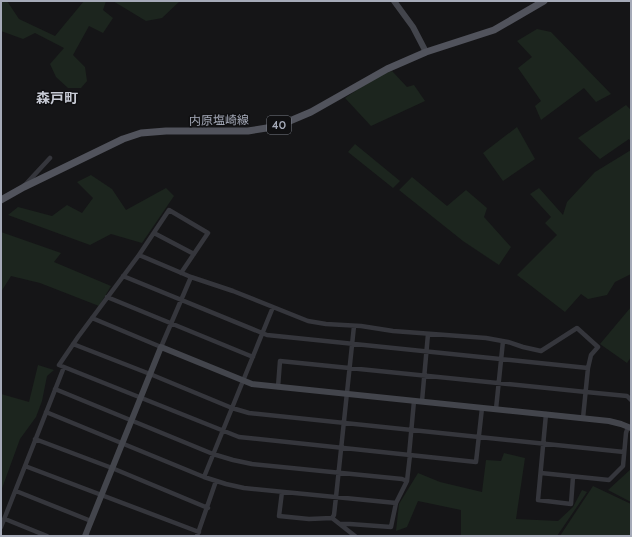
<svg xmlns="http://www.w3.org/2000/svg" width="632" height="537" viewBox="0 0 632 537" font-family="Cabin,'Noto Sans JP',sans-serif">
	<style>
		.green { fill: #1c251e }
		.lines { fill: none; stroke-linecap: round; stroke-linejoin: round }
		.street { stroke: #35363c; stroke-width: 4.5 }
		.secondary { stroke: #43454c; stroke-width: 6 }
		.primary { stroke: #51535c; stroke-width: 7 }
		.labels { text-anchor: middle; dominant-baseline: central; stroke-width: 3; stroke-linejoin: round; paint-order: stroke }
		.shield { fill: #101012; stroke: #787c86; stroke-width: 1 }
		.shield-label { font-size: 11px; font-weight: bold; fill: #a5aab8 }
		.street-label { font-size: 12px; fill: #a5aab8; stroke: #101012 }
		.quarter-label { font-size: 14px; font-weight: bold; fill: #c7cad4; stroke: #101012 }
	</style>
	<rect width="100%" height="100%" fill="#151517"/>
	<path class="green" d="M 1,1 L 7,1 L 19,19 L 55,36 L 84,1 L 106,1 L 103,10 L 113,18 L 103,33 L 89,26 L 73,55 L 85,67 L 87,81 L 81,88 L 68,88 L 56,77 L 50,64 L 64,48 L 35,33 L 23,39 L 1,31 Z
		M 113,1 L 180,1 L 162,18 L 146,21 Z
		M 537,29 L 551,32 L 611,94 L 596,102 L 584,88 L 541,120 L 535,106 L 541,101 L 518,68 L 532,57 L 517,41 Z
		M 392,71 L 407,87 L 414,85 L 425,101 L 371,126 L 345,98 L 379,75 Z
		M 626,105 L 631,110 L 631,142 L 629,139 L 600,159 L 578,138 Z
		M 517,127 L 535,159 L 503,181 L 483,153 Z
		M 355,144 L 400,181 L 393,188 L 348,152 Z
		M 631,150 L 631,274 L 615,282 L 607,295 L 588,299 L 581,294 L 565,312 L 517,275 L 557,235 L 545,223 L 551,217 L 530,194 L 539,188 L 563,215 L 567,202 L 595,172 Z
		M 91,175 L 112,189 L 126,210 L 166,188 L 174,196 L 142,243 L 111,234 L 90,245 L 8,215 L 18,207 L 52,216 L 67,205 L 82,213 L 93,198 L 77,182 Z
		M 412,177 L 447,206 L 466,190 L 487,208 L 484,217 L 511,247 L 499,265 L 463,241 L 399,190 Z
		M 1,232 L 61,253 L 54,262 L 111,286 L 99,306 L 40,283 L 11,276 L 1,292 Z
		M 631,307 L 631,357 L 627,363 L 600,344 Z
		M 38,365 L 54,370 L 47,376 L 42,401 L 36,417 L 20,439 L 1,491 L 1,394 L 29,402 Z
		M 504,453 L 525,458 L 516,519 L 558,521 L 573,507 L 582,490 L 587,492 L 557,536 L 461,536 L 461,510 L 418,501 L 407,527 L 396,531 L 399,504 L 418,473 L 440,482 L 482,492 L 486,460 L 501,461 Z
		M 631,469 L 631,502 L 608,490 Z
		M 593,486 L 631,504 L 631,536 L 560,536 Z"/>
	<g class="lines">
		<path class="street" d="M 25,185 L 50,158
			M 154,233 L 194,254
			M 139,255 L 191,277 L 233,291 L 308,321 L 326,324 L 361,326 L 393,331 L 486,338 L 508,342 L 523,347 L 541,351 L 577,328 L 598,347 L 591,355 L 588,368 L 583,418
			M 181,273 L 208,233 L 169,210 L 139,255 L 78,337 L 59,365 L 239,437 L 476,462 L 482,408
			M 123,276 L 267,335 L 588,368
			M 107,297 L 253,357
			M 92,318 L 161,347 L 191,277
			M 73,344 L 150,374 L 232,408 L 249,413 L 624,452
			M 278,387 L 280,361 L 586,392 L 627,396 L 631,400
			M 55,389 L 213,454 L 233,460 L 252,464 L 402,479 L 407,481
			M 422,401 L 428,334
			M 496,409 L 503,341
			M 46,412 L 204,477 L 226,484 L 244,488 L 396,503
			M 546,414 L 538,500 L 571,504 L 573,477
			M 35,439 L 112,468 L 208,508
			M 409,455 L 414,401
			M 25,466 L 199,532
			M 541,473 L 609,480 L 623,466 L 626,433 L 628,427
			M 204,477 L 273,307
			M 16,491 L 91,521
			M 282,492 L 279,516 L 309,519 L 332,518 L 355,536
			M 332,518 L 334,515 L 336,497 L 354,326
			M 5,519 L 47,536
			M 341,524 L 350,524 L 391,527 L 396,503 L 407,481 L 410,455
			M 1,527 L 64,367
			M 197,536 L 216,481"/>
		<path class="secondary" d="M 394,1 L 413,27 L 426,52
			M 85,536 L 161,347 L 252,384 L 609,421 L 621,424 L 631,428"/>
		<path class="primary" d="M 1,200 L 24,187 L 123,139 L 141,133 L 166,131 L 248,131 L 273,127 L 285,123 L 311,112 L 387,69 L 426,52 L 494,30 L 544,1"/>
	</g>
	<g class="labels">
		<rect class="shield" x="267" y="116" width="24" height="18" rx="3"/>
		<g class="shield-label">
			<text x="279" y="125">40</text>
		</g>
		<g class="street-label">
			<text transform="translate(219 120) rotate(-1)">内原塩崎線</text>
		</g>
		<g class="quarter-label">
			<text x="57" y="98">森戸町</text>
		</g>
	</g>
	<rect width="632" height="537" fill="none" stroke="#a5aab8" stroke-width="4"/>
</svg>
